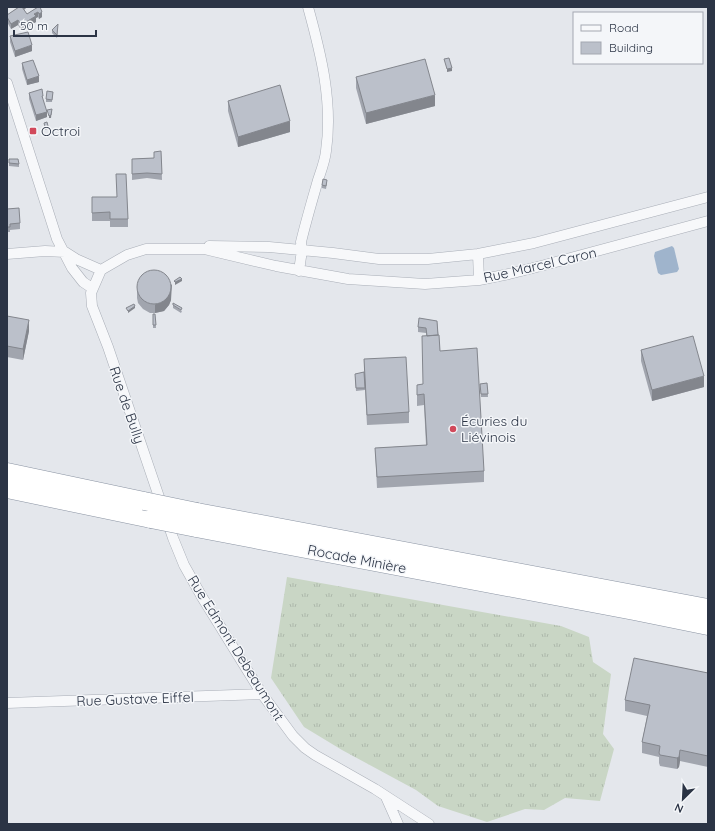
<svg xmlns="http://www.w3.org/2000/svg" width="715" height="831" viewBox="0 0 715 831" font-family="Quicksand,sans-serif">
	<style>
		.grass { fill: url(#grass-tufts) }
		.water { fill: #9fb4cc }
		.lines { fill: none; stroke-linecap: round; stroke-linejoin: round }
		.minor-casing { stroke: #a9aeb7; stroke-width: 11 }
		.motorway-casing { stroke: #8b94a3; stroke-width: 19 }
		.minor { stroke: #f7f8fa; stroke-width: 10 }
		.motorway { stroke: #fff; stroke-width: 18 }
		.motorway-bridge-casing { stroke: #8b94a3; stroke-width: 19; stroke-linecap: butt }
		.motorway-bridge { stroke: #fff; stroke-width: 18 }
		.wall { fill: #a1a5ae }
		.shaded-wall { fill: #83868d }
		.building { fill: #bbc0ca; stroke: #83868d }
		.poi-dot { fill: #d1495b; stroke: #f4f6f9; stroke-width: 1.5 }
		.labels { text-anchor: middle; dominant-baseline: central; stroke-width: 3; stroke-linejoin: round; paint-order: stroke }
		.poi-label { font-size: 14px; fill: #2b3445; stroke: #f4f6f9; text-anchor: start }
		.street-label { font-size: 14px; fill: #2b3445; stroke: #f4f6f9 }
	</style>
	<defs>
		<pattern id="grass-tufts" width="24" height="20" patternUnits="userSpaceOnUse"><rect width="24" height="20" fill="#c9d6c5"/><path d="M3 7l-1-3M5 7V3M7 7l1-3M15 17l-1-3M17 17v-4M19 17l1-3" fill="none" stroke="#adb8ab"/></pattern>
	</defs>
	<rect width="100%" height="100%" fill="#e4e7ec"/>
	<path class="grass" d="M 287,577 L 561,626 L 589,637 L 593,662 L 611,674 L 603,734 L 614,749 L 600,801 L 565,798 L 544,810 L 525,809 L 487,822 L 438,806 L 416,790 L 342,750 L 304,727 L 271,678 Z"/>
	<path class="water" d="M 672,246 L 674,248 L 679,269 L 677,272 L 661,275 L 658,273 L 654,256 L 655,252 Z"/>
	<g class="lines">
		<defs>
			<path id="minor" d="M 7,83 L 57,239 L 72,268 L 83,282 L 92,288
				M 209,246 L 269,247 L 333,253 L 379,259 L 428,259 L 478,254 L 534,243 L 708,197
				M 7,254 L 45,251 L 65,252 L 76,259 L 101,270
				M 478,254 L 479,280
				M 101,270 L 91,293 L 92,306 L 108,347 L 173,538 L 184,565 L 202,597 L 262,694 L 293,736 L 305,748 L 315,755 L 375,789 L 429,824
				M 101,270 L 127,255 L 146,249 L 204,249 L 276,266 L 348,279 L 425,284 L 479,280 L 509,274 L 541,266 L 708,221
				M 299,271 L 302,250 L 301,242 C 306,221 312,201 318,180 C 321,171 325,161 326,151 C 333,102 321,54 308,7
				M 7,703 L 262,694
				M 386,797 L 398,824"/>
			<path id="motorway" d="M 7,472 L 144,501
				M 7,489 L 151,519
				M 197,512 L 708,608
				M 196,528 L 634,611 L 708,626"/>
		</defs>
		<use href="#minor" class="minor-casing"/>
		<use href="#motorway" class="motorway-casing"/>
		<use href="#minor" class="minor"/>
		<use href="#motorway" class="motorway"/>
		<defs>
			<path id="motorway-bridge" d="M 144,501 L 197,512
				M 151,519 L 196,528"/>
		</defs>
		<use href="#motorway-bridge" class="motorway-bridge-casing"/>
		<use href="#motorway-bridge" class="motorway-bridge"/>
	</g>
	<path class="wall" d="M 16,7 L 26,7 L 26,8 L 24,10 L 27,14 L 38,7 L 42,17 L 39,19 L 38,17 L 36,18 L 36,22 L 21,30 L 18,25 L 11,29 L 7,22 L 7,15 L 17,8 Z
		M 58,24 L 57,38 L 52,33 L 52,30 Z
		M 10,36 L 32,51 L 15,57 L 10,42 Z
		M 22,63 L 39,82 L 27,85 L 22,69 Z
		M 356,77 L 435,106 L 366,124 L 356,88 Z
		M 53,92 L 52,102 L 46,102 L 46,99 Z
		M 29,93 L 43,101 L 47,117 L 36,121 L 29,99 Z
		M 228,101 L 290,132 L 238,147 L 228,111 Z
		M 161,151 L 162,180 L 147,178 L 132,180 L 132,159 L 154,158 Z
		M 9,159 L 19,164 L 19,167 L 9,166 Z
		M 327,183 L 326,189 L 322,188 L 322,185 Z
		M 92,197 L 128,219 L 128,227 L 110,227 L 110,221 L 92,221 Z
		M 7,209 L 20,223 L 20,229 L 10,230 L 10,232 L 7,232 Z
		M 137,290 L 171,300 L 169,305 L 164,311 L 155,313 L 150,313 L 143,309 L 138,303 L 137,298 Z
		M 173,305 L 182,311 L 181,313 L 173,308 Z
		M 153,314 L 155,314 L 156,328 L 153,328 Z
		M 7,316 L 29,331 L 23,360 L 7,357 Z
		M 437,321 L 440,351 L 484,471 L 484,482 L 377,488 L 375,448 L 426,445 L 424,405 L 417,406 L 417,385 L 423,384 L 426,336 L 426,333 L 418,332 L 418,327 Z
		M 641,350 L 704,387 L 652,401 L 641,361 Z
		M 364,359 L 409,412 L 409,423 L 367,425 L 365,389 L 365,390 L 356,391 L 355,377 L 364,372 Z
		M 487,383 L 488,397 L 481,397 L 480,384 Z
		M 708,673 L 708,767 L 680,761 L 679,767 L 677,769 L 660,766 L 659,763 L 659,757 L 642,753 L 642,742 L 647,716 L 625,711 L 625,700 Z"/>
	<path class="shaded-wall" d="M 22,7 L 26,7 L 26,8 L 22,11 Z
		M 38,12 L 38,17 L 36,18 L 36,22 L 21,30 L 21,25 L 34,14 Z
		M 42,12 L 42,17 L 39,19 L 39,14 Z
		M 18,20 L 18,25 L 11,29 L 11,24 Z
		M 32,45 L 32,51 L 15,57 L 15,51 Z
		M 452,68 L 452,71 L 447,72 L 447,69 Z
		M 39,76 L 39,82 L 27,85 L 27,80 Z
		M 435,95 L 435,106 L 366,124 L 366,113 Z
		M 52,109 L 51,118 L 49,118 L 49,116 Z
		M 47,112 L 47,117 L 36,121 L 36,115 Z
		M 290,121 L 290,132 L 238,147 L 238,137 Z
		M 48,126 L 48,129 L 45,130 L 45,127 Z
		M 182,279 L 182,281 L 175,285 L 175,282 Z
		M 172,284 L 171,300 L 169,305 L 164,311 L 155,313 L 155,305 Z
		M 135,306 L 135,308 L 128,313 L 128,311 Z
		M 29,320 L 29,331 L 23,360 L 23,349 Z
		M 704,376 L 704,387 L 652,401 L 652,390 Z
		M 680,750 L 680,761 L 679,767 L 677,769 L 677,758 Z"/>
	<path class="building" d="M 19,7 L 22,7 L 27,14 L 38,7 L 40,7 L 42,12 L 39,14 L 38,12 L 34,14 L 36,16 L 21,25 L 18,20 L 11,24 L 7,17 L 7,15 Z
		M 58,24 L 57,35 L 52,30 Z
		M 28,32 L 32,45 L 15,51 L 10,36 Z
		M 449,58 L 452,68 L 447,69 L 444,59 Z
		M 425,59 L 435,95 L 366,113 L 356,77 Z
		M 33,60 L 39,76 L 27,80 L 22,63 Z
		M 280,85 L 290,121 L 238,137 L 228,101 Z
		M 42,89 L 43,96 L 42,96 L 47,112 L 36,115 L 29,93 Z
		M 47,91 L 53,92 L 52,100 L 46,99 Z
		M 52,109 L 51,115 L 49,116 L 47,110 Z
		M 47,122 L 48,126 L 45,127 L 44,123 Z
		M 161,151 L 162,174 L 147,173 L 132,174 L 132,159 L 154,158 L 154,152 Z
		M 9,159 L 18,159 L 19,164 L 9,163 Z
		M 116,174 L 126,174 L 128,219 L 110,219 L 110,212 L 92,213 L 92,197 L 117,197 Z
		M 323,179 L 327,180 L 326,186 L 322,185 Z
		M 19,208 L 20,223 L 10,224 L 10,227 L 7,227 L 7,209 Z
		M137 287a17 17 0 1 1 34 0a17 17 0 1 1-34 0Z
		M 180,277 L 182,279 L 175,282 L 174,281 Z
		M 173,303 L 182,308 L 181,310 L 173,305 Z
		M 134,304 L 135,306 L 128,311 L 126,308 Z
		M 153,314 L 155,314 L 156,325 L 153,325 Z
		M 7,316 L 29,320 L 23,349 L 7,346 Z
		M 419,318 L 437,321 L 438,335 L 427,336 L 426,328 L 418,327 Z
		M 439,335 L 440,351 L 477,348 L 484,471 L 377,477 L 375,448 L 427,445 L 424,394 L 417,395 L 417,385 L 423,384 L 422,336 Z
		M 693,336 L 704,376 L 652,390 L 641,350 Z
		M 406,357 L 409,412 L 367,415 L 364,359 Z
		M 364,372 L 365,388 L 356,388 L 355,374 Z
		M 487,383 L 488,394 L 481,394 L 480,384 Z
		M 634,658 L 708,673 L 708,756 L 680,750 L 679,757 L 677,758 L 660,755 L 659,753 L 660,746 L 642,742 L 650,705 L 625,700 Z"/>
	<g class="poi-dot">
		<rect x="29" y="127" width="8" height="8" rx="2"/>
		<circle cx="453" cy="429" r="4"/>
	</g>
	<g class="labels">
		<g class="poi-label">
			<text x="41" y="131">Octroi</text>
			<text x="461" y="421">Écuries du<tspan x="461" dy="16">Liévinois</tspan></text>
		</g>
		<g class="street-label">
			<text transform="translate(540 265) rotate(-13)">Rue Marcel Caron</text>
			<text transform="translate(127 405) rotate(71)">Rue de Bully</text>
			<text transform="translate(357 559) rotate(11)">Rocade Minière</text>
			<text transform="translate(236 648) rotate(58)">Rue Edmont Debeaumont</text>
			<text transform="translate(135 699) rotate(-2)">Rue Gustave Eiffel</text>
		</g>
	</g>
	<rect width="715" height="831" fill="none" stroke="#2b3445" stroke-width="16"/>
	<rect x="573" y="12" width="130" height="52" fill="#f4f6f9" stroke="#a4a8b1"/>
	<rect x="581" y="25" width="20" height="6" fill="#f7f8fa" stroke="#a4a8b1"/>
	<text x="609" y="32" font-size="12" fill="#2b3445">Road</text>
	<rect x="581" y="42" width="20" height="12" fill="#bbc0ca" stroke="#a4a8b1"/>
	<text x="609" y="52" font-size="12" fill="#2b3445">Building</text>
	<g transform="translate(683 799) rotate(204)" stroke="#f4f6f9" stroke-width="3" paint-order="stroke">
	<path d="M0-3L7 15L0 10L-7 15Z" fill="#2b3445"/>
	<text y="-6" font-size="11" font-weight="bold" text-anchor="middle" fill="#2b3445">N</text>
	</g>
	<path d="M14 30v6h82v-6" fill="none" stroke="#2b3445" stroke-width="2"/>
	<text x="20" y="30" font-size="12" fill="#2b3445" stroke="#f4f6f9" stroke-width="3" paint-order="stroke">50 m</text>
</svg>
